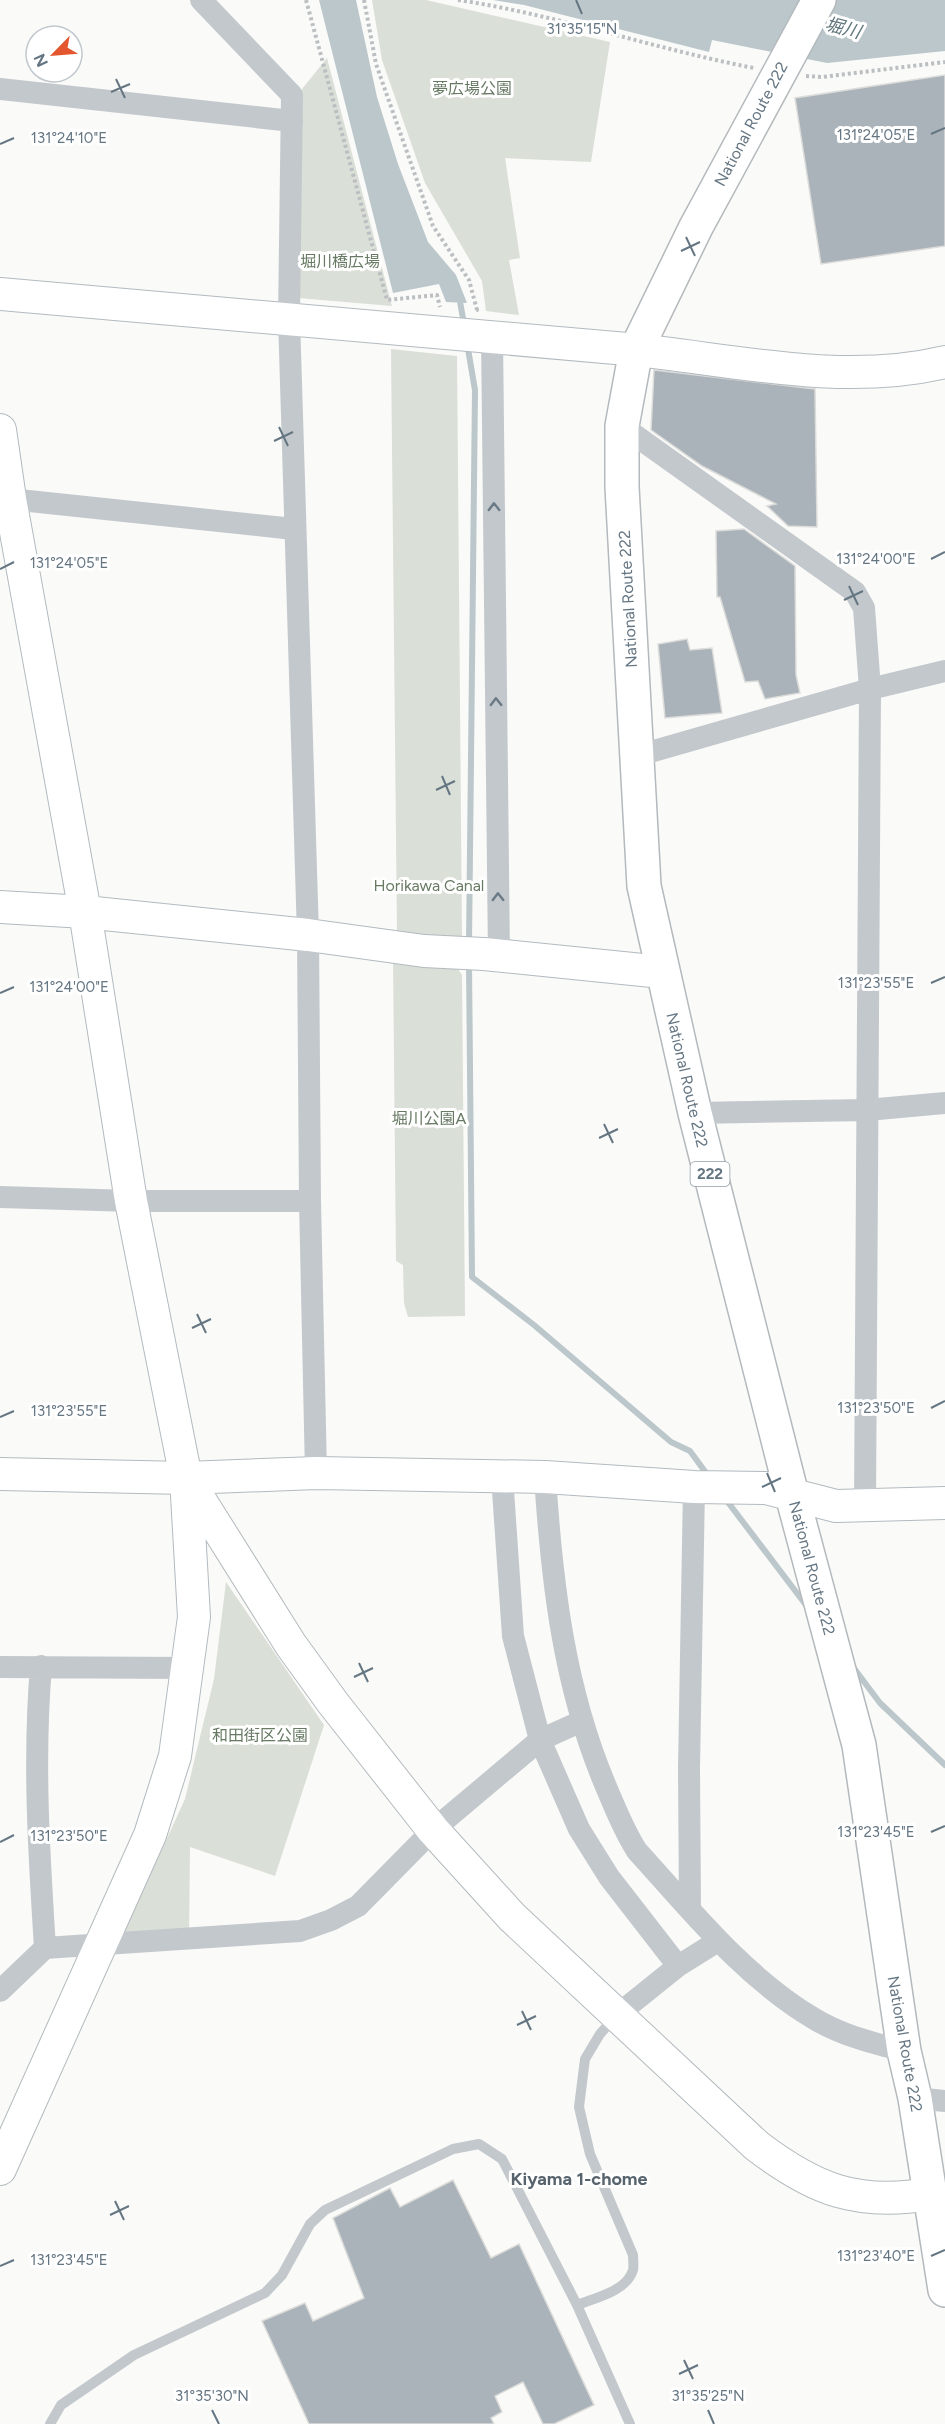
<svg xmlns="http://www.w3.org/2000/svg" width="945" height="2424" viewBox="0 0 945 2424" font-family="Figtree,'Noto Sans JP',sans-serif">
	<style>
		.green { fill: #dadfd7 }
		.water { fill: #bbc7cb }
		.lines { fill: none; stroke-linecap: round; stroke-linejoin: round }
		.stream { stroke: #bbc7cb; stroke-width: 6 }
		.building { fill: #aab3b9; stroke: #dcdcda; stroke-width: 1.5 }
		.secondary-casing { stroke: #b3babf; stroke-width: 34 }
		.highway-casing { stroke: #b4b9bd; stroke-width: 36 }
		.path { stroke: #bbbfc2; stroke-width: 4; stroke-dasharray: 3 3; stroke-linecap: butt }
		.lane { stroke: #c3c8cc; stroke-width: 10 }
		.street { stroke: #c3c8cc; stroke-width: 22 }
		.secondary { stroke: #fff; stroke-width: 32 }
		.highway { stroke: #fff; stroke-width: 33 }
		.oneway { stroke: #6a7a87 }
		.ticks { fill: none; stroke: #657683; stroke-width: 2 }
		.labels { text-anchor: middle; dominant-baseline: central; stroke-width: 6; stroke-linejoin: round; paint-order: stroke }
		.shield { fill: #fff; stroke: #939fa8; stroke-width: 1.5 }
		.shield-label { font-size: 15px; font-weight: bold; fill: #657683 }
		.park-label { font-size: 16px; fill: #687a64; stroke: #fff }
		.street-label { font-size: 16px; fill: #657683; stroke: #fff }
		.water-label { font-size: 18px; font-style: italic; fill: #60757c; stroke: #fff }
		.neighbourhood-label { font-size: 18px; font-weight: bold; fill: #57646e; stroke: #fff }
		.ticks-label { font-size: 15px; text-anchor: middle; fill: #657683; stroke: #fff; stroke-width: 6; stroke-linejoin: round; paint-order: stroke }
	</style>
	<rect width="100%" height="100%" fill="#fafaf8"/>
	<path class="green" d="M 372,0 L 426,0 L 610,42 L 591,162 L 505,158 L 520,258 L 509,260 L 519,315 L 486,311 L 482,281 L 425,183 L 382,60 Z
		M 327,58 L 392,306 L 298,298 L 302,89 Z
		M 391,349 L 457,356 L 462,937 L 397,934 Z
		M 393,957 L 456,966 L 462,975 L 465,1316 L 408,1317 L 404,1303 L 403,1265 L 396,1261 Z
		M 226,1582 L 324,1725 L 275,1876 L 190,1847 L 189,1939 L 119,1943 L 185,1799 L 214,1679 Z"/>
	<path class="water" d="M 319,0 L 356,0 L 377,97 L 398,164 L 428,242 L 456,275 L 467,303 L 446,302 L 439,284 L 393,293 Z
		M 493,0 L 945,0 L 945,51 L 827,63 L 712,40 L 709,52 L 524,5 Z"/>
	<g class="lines">
		<path class="stream" d="M 459,296 L 464,324
			M 467,343 L 475,390 L 469,944
			M 469,964 L 472,1277 L 534,1325 L 671,1442 L 690,1451 L 709,1477
			M 724,1497 L 809,1609
			M 853,1667 L 880,1703 L 945,1765"/>
	</g>
	<path class="building" d="M 945,75 L 945,246 L 821,264 L 795,98 Z
		M 654,370 L 815,389 L 817,527 L 788,526 L 767,506 L 776,504 L 702,466 L 651,430 Z
		M 744,529 L 795,566 L 796,675 L 800,693 L 765,699 L 758,681 L 745,682 L 720,597 L 717,597 L 716,531 Z
		M 687,639 L 690,650 L 712,648 L 722,713 L 665,718 L 658,644 Z
		M 453,2180 L 491,2258 L 519,2244 L 594,2405 L 554,2424 L 543,2424 L 523,2382 L 495,2396 L 502,2412 L 491,2418 L 494,2424 L 309,2424 L 262,2321 L 305,2303 L 313,2321 L 364,2298 L 333,2218 L 390,2188 L 400,2207 Z"/>
	<g class="lines">
		<defs>
			<path id="secondary" d="M 0,294 C 209,312 418,330 627,349 C 732,359 840,387 945,362
				M 0,430 L 10,499 L 85,912 L 131,1201 L 186,1478 L 194,1617 L 175,1756 L 150,1835 L 0,2169
				M 0,907 L 85,912 L 308,935 L 424,951 L 484,954 L 662,972
				M 0,1474 L 186,1478 L 316,1473 L 545,1477 L 694,1487 L 766,1488 L 836,1506 L 945,1503
				M 188,1481 L 291,1645 L 333,1703 L 433,1830 L 512,1917 L 757,2146 C 815,2190 857,2206 930,2194"/>
			<path id="highway" d="M 819,0 L 696,227 L 636,350 L 622,426 L 622,487 L 644,886 L 695,1113 L 792,1495 L 859,1745 L 904,2051 L 915,2098 L 945,2290"/>
		</defs>
		<use href="#secondary" class="secondary-casing"/>
		<use href="#highway" class="highway-casing"/>
		<path class="path" d="M 306,0 L 387,300 L 437,295 L 440,307
			M 364,0 L 376,64 L 433,226 L 469,280 L 477,310 L 474,309
			M 458,0 C 558,15 655,49 754,68
			M 806,76 L 822,77 L 945,62"/>
		<path class="lane" d="M 577,2305 C 595,2298 627,2291 633,2270 C 634,2266 633,2259 633,2255 L 590,2154 L 579,2107 L 585,2059 L 600,2034 L 615,2017
			M 50,2424 L 61,2405 L 134,2355 L 265,2293 L 282,2275 L 310,2224 L 325,2210 L 453,2149 L 479,2144 L 502,2159 L 577,2305 L 630,2424"/>
		<path class="street" d="M 201,0 L 292,95 L 289,318 L 308,935 L 310,1201 L 316,1473
			M 0,89 L 292,121
			M 492,337 L 499,956
			M 622,426 L 855,592 L 864,608 L 870,689 L 865,1505
			M 0,498 L 294,529
			M 636,756 L 870,689 L 945,671
			M 695,1113 L 867,1110 L 945,1103
			M 0,1197 L 131,1201 L 310,1201
			M 502,1476 L 513,1636 L 540,1740 L 579,1829 L 609,1877 L 678,1966
			M 545,1477 C 552,1584 564,1689 607,1789 C 616,1810 624,1831 637,1851 C 691,1910 743,1976 813,2018 C 840,2035 873,2043 904,2051
			M 41,1666 C 33,1761 39,1853 45,1948
			M 0,1667 L 188,1668
			M 690,1910 L 689,1768 L 694,1487
			M 0,1991 L 45,1948 L 300,1931 L 331,1920 L 358,1906 L 433,1830 L 540,1740 L 582,1721
			M 617,2015 L 678,1966 L 718,1941
			M 915,2098 L 945,2101"/>
		<use href="#secondary" class="secondary"/>
		<use href="#highway" class="highway"/>
	</g>
	<defs><path id="oneway-chevron" d="M-2-3.5L2.5 0L-2 3.5" fill="none" stroke-width="1.6" stroke-linecap="round" stroke-linejoin="round" transform="scale(1.5)"/></defs>
	<g class="oneway">
		<use href="#oneway-chevron" transform="translate(494 507) rotate(-91)"/>
		<use href="#oneway-chevron" transform="translate(496 702) rotate(-91)"/>
		<use href="#oneway-chevron" transform="translate(498 897) rotate(-91)"/>
	</g>
	<path class="ticks" d="M 576,0 L 582,14M 116,79 L 125,98M 111,92 L 130,84M 931,134 L 945,128M 0,144 L 14,138M 686,237 L 695,256M 681,251 L 700,242M 279,427 L 288,446M 274,441 L 293,432M 931,559 L 945,552M 0,569 L 14,562M 849,586 L 858,605M 844,600 L 863,591M 442,776 L 450,795M 436,790 L 455,781M 931,983 L 945,977M 0,993 L 14,987M 604,1124 L 613,1143M 599,1138 L 618,1129M 197,1314 L 206,1333M 192,1328 L 211,1319M 931,1408 L 945,1401M 0,1417 L 14,1411M 767,1473 L 775,1492M 762,1487 L 781,1478M 359,1663 L 368,1682M 354,1677 L 373,1668M 931,1832 L 945,1826M 0,1842 L 14,1835M 522,2011 L 531,2030M 517,2025 L 536,2016M 115,2201 L 124,2220M 110,2215 L 129,2206M 931,2256 L 945,2250M 0,2266 L 14,2260M 684,2360 L 693,2379M 679,2374 L 698,2365M 212,2410 L 219,2424M 708,2410 L 714,2424"/>
	<g class="labels">
		<rect class="shield" x="690.5" y="1162" width="39" height="24" rx="4.5"/>
		<g class="shield-label">
			<text x="710" y="1174">222</text>
		</g>
		<g class="park-label">
			<text x="472" y="88">夢広場公園</text>
			<text x="340" y="261">堀川橋広場</text>
			<text x="429" y="885">Horikawa Canal</text>
			<text x="429" y="1118">堀川公園A</text>
			<text x="260" y="1735">和田街区公園</text>
		</g>
		<g class="street-label">
			<text transform="translate(751 124) rotate(-62)">National Route 222</text>
			<text transform="translate(628 599) rotate(-93)">National Route 222</text>
			<text transform="translate(687 1080) rotate(77)">National Route 222</text>
			<text transform="translate(812 1568) rotate(75)">National Route 222</text>
			<text transform="translate(905 2044) rotate(80)">National Route 222</text>
		</g>
		<g class="water-label">
			<text transform="translate(843 28) rotate(15)">堀川</text>
		</g>
		<g class="neighbourhood-label">
			<text x="579" y="2179">Kiyama 1-chome</text>
		</g>
	</g>
	<g class="ticks-label">
		<text x="582" y="34">31°35'15"N</text>
		<text x="876" y="140">131°24'05"E</text>
		<text x="69" y="143">131°24'10"E</text>
		<text x="876" y="564">131°24'00"E</text>
		<text x="69" y="568">131°24'05"E</text>
		<text x="876" y="988">131°23'55"E</text>
		<text x="69" y="992">131°24'00"E</text>
		<text x="876" y="1413">131°23'50"E</text>
		<text x="69" y="1416">131°23'55"E</text>
		<text x="876" y="1837">131°23'45"E</text>
		<text x="69" y="1841">131°23'50"E</text>
		<text x="876" y="2261">131°23'40"E</text>
		<text x="69" y="2265">131°23'45"E</text>
		<text x="212" y="2401">31°35'30"N</text>
		<text x="708" y="2401">31°35'25"N</text>
	</g>
	<g transform="translate(54 54) rotate(245)"><circle r="28" fill="#ffffff" stroke="#c1c8cd" stroke-width="1.5"/>
	<path d="M0-4.5L10 22L0 15L-10 22Z" fill="#e4572e"/>
	<text y="-9" font-size="16" font-weight="bold" text-anchor="middle" fill="#657683">N</text>
	</g>
</svg>
